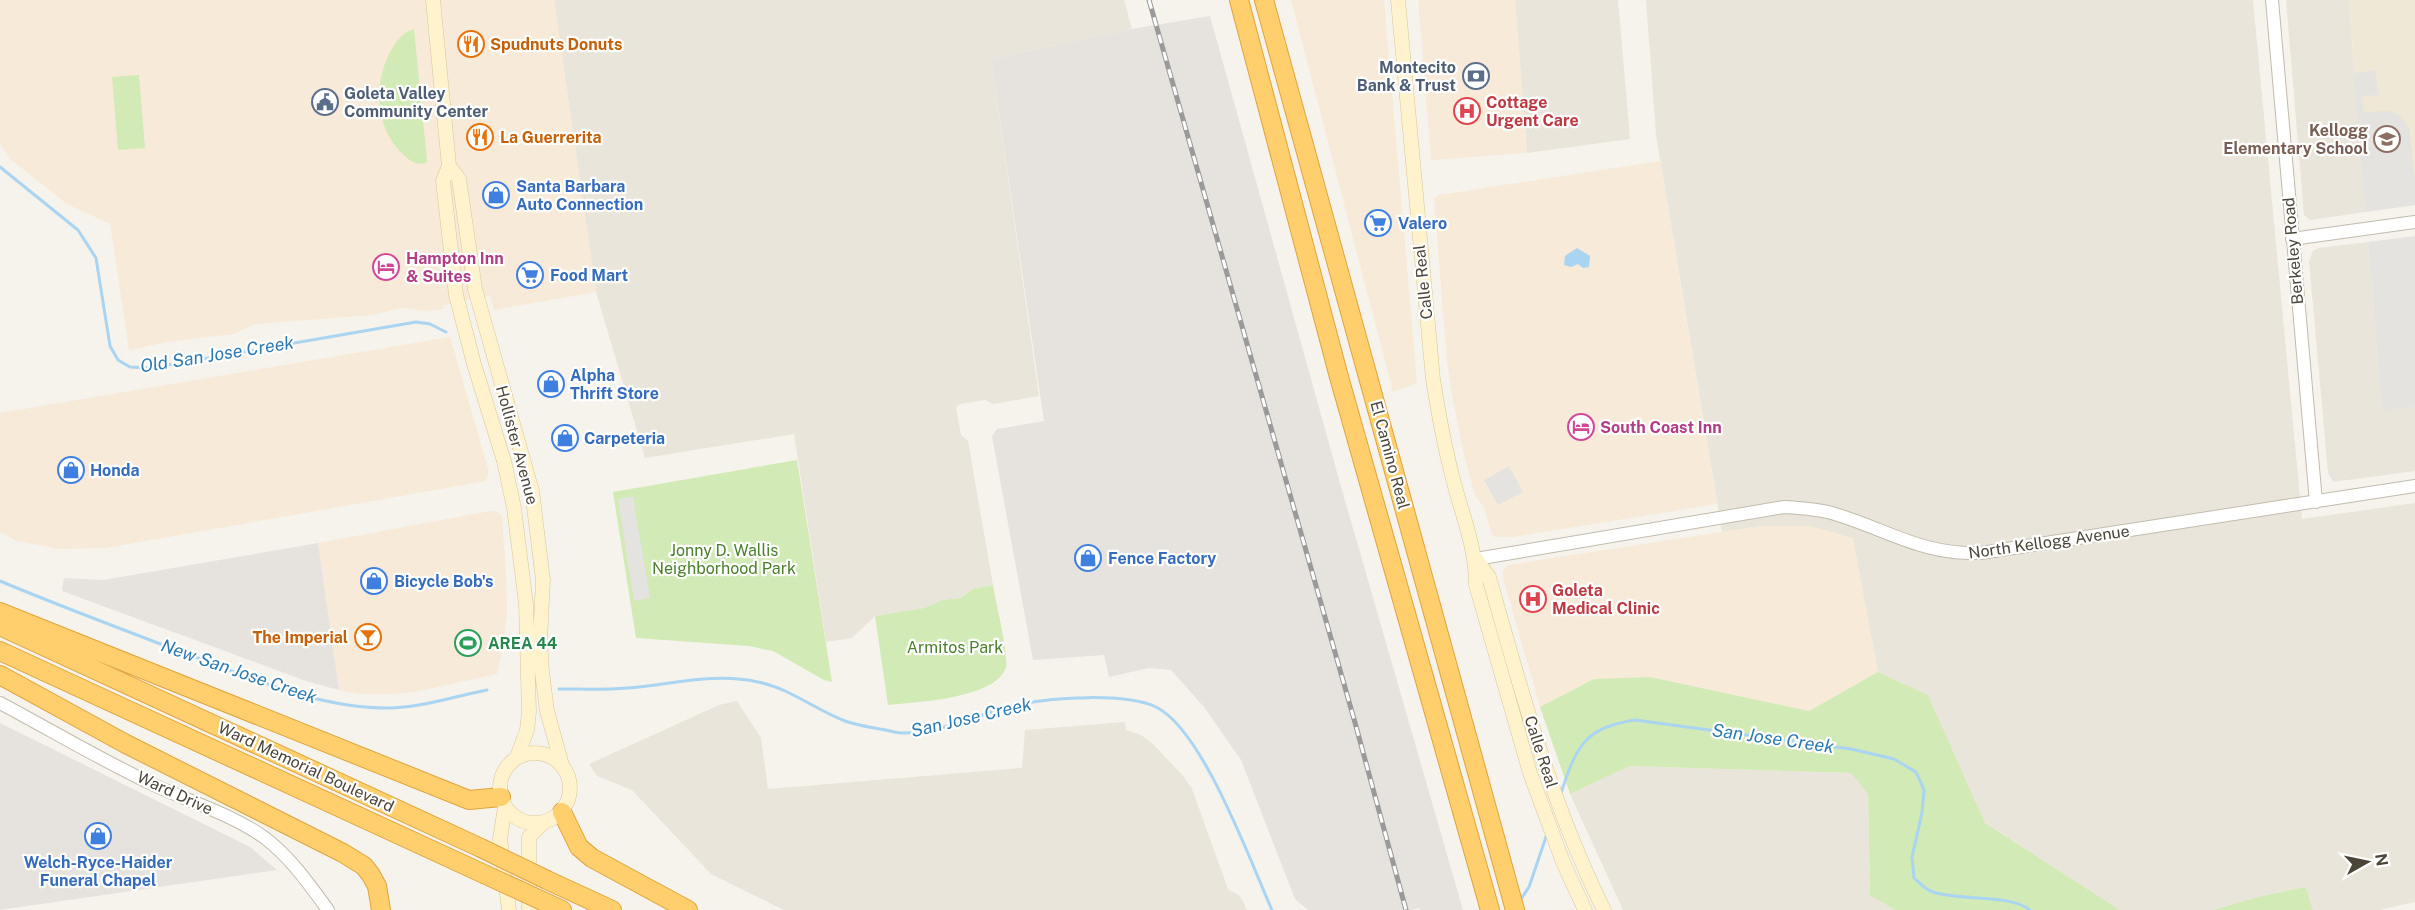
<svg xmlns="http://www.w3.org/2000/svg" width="2415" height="910" viewBox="0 0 2415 910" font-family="'Public Sans',sans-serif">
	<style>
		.residential { fill: #eae5da }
		.commercial { fill: #f7ead8 }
		.industrial { fill: #e6e2dd }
		.education { fill: #efe8d6 }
		.green { fill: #d2eab5 }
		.parking { fill: #e5e3e0 }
		.water { fill: #a9d4f2 }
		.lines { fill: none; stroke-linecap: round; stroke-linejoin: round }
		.stream { stroke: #a9d4f2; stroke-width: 3 }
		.tertiary-casing { stroke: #c2bbae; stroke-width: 14 }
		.secondary-casing { stroke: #d6c79b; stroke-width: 15 }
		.motorway-casing { stroke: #e0a43c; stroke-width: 20 }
		.tertiary { stroke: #fff; stroke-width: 12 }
		.secondary { stroke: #fff3cd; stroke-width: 14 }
		.motorway { stroke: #ffcf6e; stroke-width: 18 }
		.rail-casing { stroke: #9a9a9a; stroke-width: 5 }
		.rail { stroke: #fff; stroke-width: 3; stroke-dasharray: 9; stroke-linecap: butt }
		.motorway-bridge-casing { stroke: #e0a43c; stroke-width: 20; stroke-linecap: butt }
		.motorway-bridge { stroke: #ffcf6e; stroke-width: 18 }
		.labels { text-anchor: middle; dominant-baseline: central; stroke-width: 4.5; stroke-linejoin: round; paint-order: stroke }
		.food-label { font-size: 16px; font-weight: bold; fill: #c56008; stroke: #fff; text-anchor: start }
		.service-label { font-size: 16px; font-weight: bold; fill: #4e5e75; stroke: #fff; text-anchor: end }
		.health-label { font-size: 16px; font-weight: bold; fill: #be3a42; stroke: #fff; text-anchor: start }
		.education-label { font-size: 16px; font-weight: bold; fill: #785e54; stroke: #fff; text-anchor: end }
		.shop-label { font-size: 16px; font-weight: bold; fill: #366cbe; stroke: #fff; text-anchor: start }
		.street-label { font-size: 16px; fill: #4b4439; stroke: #fff }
		.hotel-label { font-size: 16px; font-weight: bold; fill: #b23c85; stroke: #fff; text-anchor: start }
		.park-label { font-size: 16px; fill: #4a7f2a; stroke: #fff }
		.leisure-label { font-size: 16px; font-weight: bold; fill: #27864d; stroke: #fff; text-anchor: start }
		.water-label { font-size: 18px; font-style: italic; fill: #2e7ab2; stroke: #fff }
	</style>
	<rect width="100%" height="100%" fill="#f6f3ec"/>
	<path class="residential" d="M 554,0 L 1124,0 L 1132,29 L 991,59 L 1039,396 L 993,404 L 985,400 L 960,404 L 956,407 L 961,435 L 968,441 L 993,585 L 973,589 L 961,598 L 942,600 L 924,608 L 875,616 L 852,638 L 826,642 L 794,434 L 645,458 L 596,292 Z
		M 1515,0 L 1618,0 L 1630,139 L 1527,153 Z
		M 1646,0 L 2253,0 L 2302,519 L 2415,503 L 2415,902 L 2380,910 L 2313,910 L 2306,887 L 2262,896 L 2213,910 L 2120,910 L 1985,823 L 1928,695 L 1878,672 L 1852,538 L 1761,526 L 1722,532 L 1656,135 Z
		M 2286,0 L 2349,0 L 2365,212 L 2310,220 L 2304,215 Z
		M 2368,242 L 2382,410 L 2415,406 L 2415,471 L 2333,482 L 2328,473 L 2309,261 L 2313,251 L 2319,248 Z
		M 737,701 L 761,738 L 768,789 L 1022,768 L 1025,730 L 1125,722 L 1126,730 L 1141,735 L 1153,744 L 1183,776 L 1192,789 L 1228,889 L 1240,896 L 1247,910 L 784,910 L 711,874 L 632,790 L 597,776 L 589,764 L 719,705 Z
		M 1630,766 L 1851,773 L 1868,793 L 1870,896 L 1896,910 L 1623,910 L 1570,794 Z"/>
	<path class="commercial" d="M 0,0 L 554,0 L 596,292 L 494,310 L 490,296 L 443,305 L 443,309 L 425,311 L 402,308 L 372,315 L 256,324 L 233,334 L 167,342 L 129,350 L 110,224 L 67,204 L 10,159 L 0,143 Z
		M 1291,0 L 1384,0 L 1417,383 L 1393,392 Z
		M 1418,0 L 1515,0 L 1527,153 L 1431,160 Z
		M 1660,161 L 1717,504 L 1514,537 L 1495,537 L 1492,535 L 1484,508 L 1475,495 L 1464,455 L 1453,400 L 1447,363 L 1434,198 L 1439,195 Z
		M 450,337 L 489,472 L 486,481 L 106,548 L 61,549 L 17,541 L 0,532 L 0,413 Z
		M 490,511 L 496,511 L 502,516 L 506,571 L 507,613 L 504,640 L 497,674 L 415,692 L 393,694 L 360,694 L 339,690 L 318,543 Z
		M 1761,526 L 1810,526 L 1853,538 L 1878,672 L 1809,711 L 1650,677 L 1594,679 L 1540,707 L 1503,578 L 1503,570 L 1508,565 Z"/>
	<path class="industrial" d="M 1210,16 L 1340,483 L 1463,910 L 1420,910 L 1419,908 L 1411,910 L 1308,910 L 1295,899 L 1241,760 L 1204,707 L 1171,670 L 1149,668 L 1109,677 L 1104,655 L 1033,660 L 992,436 L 997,429 L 1044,421 L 991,59 L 1132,29 Z
		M 318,543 L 339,690 L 309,682 L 62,591 L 64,578 L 103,580 Z
		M 0,723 L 250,847 L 277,870 L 0,910 Z"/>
	<path class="education" d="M 2349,0 L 2415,0 L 2415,205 L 2365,212 Z"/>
	<path class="green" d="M 414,29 L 427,160 L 426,163 C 417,165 411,162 405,156 C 376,131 373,87 389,54 C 395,43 401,33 414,29 Z
		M 139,75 L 145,148 L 118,150 L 112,77 Z
		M 797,460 L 832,682 L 824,680 L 773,651 L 749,646 L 636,638 L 613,492 Z
		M 993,585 C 995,599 1009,656 1006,667 C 996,699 916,702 888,705 L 875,616 L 924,608 L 942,600 L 961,598 L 973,589 Z
		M 1878,672 L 1928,695 L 1985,823 L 2120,910 L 1896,910 L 1870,896 L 1868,794 L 1851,773 L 1630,766 L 1570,794 L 1540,707 L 1594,679 L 1650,677 L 1809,711 Z
		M 2306,887 L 2313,910 L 2213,910 L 2262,896 Z"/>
	<path class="parking" d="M 2375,70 L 2379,95 L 2365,96 L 2362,99 L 2364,112 L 2390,111 L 2399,115 L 2409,128 L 2415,178 L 2415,205 L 2365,212 L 2354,73 Z
		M 2415,236 L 2415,406 L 2382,411 L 2368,242 Z
		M 1509,466 L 1523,492 L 1498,505 L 1484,480 Z
		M 633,497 L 650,598 L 634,601 L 618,499 Z"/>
	<path class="water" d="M 1577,248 L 1590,256 L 1589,267 L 1583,268 L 1578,264 L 1571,267 L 1564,265 L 1565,256 Z"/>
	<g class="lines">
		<path class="stream" d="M 0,167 L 78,230 L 96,258 L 110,346 L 118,360 L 130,367 L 150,368 L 416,322 L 430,324 L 446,332
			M 0,581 C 62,607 124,630 187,654 C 252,678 317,708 388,708 C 421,708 455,696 487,690
			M 559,689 C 581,689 605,690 627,688 C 670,685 714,672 758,682 C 789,688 816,710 845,721 C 856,725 869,727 880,729 C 888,730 896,733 903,733 C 944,733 982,712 1021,704 C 1054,697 1126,693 1156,707 C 1203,730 1250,861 1272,910
			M 1561,793 C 1576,748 1583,728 1635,720 L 1851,749 L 1894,759 L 1916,772 L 1924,790 L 1922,813 L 1912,857 L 1914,878 C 1920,883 1926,890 1933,892 C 1960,901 2011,894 2030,910
			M 1519,902 L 1529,887 L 1547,834"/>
		<defs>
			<path id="tertiary" d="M 2272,0 L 2316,502
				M 2292,239 L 2415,222
				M 1476,559 L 1784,507 C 1801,508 1819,509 1835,514 C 1888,530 1922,555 1981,553 L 2415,486
				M 0,703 C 51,730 101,760 154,785 C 190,802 232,814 265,838 C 291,858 309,884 328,910"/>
			<path id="secondary" d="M 433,0 L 449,166 L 443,181 L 456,295 L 474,364 L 504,461 L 514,508 L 526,604 L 529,712 L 527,730 L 517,757
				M 1398,0 L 1433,379 C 1438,411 1444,444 1452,475 C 1461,513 1476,545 1476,585 L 1530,773 L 1563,862 L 1585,910
				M 449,166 L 459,179 L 475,289 L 532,491 L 543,580 L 540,640 L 542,672 L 547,711 L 562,765
				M 1476,559 L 1489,577 C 1521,690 1551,804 1604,910
				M500 788a35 35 0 1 1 70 0a35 35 0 1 1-70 0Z
				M 505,807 L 500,839 L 509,910
				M 529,910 L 529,837 L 544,822"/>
			<path id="motorway" d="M 1239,0 L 1339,377 L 1490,910
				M 1264,0 L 1515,910
				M 0,612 L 469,800 L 501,797
				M 0,626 L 481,848
				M 0,651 L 484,874
				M 0,675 L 126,744 L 343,853 L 364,866 L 371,875 L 377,886 L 381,910
				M 562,812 L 579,847 L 592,858 L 688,910
				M 547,880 L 612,910
				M 549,904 L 562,910"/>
		</defs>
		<use href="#tertiary" class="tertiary-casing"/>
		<use href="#secondary" class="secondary-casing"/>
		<use href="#motorway" class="motorway-casing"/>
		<use href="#tertiary" class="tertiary"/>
		<use href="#secondary" class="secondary"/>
		<use href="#motorway" class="motorway"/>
		<defs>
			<path id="rail" d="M 1149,0 L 1354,719 L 1406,910"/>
		</defs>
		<use href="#rail" class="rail-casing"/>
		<use href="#rail" class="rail"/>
		<defs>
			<path id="motorway-bridge" d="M 481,848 L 547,880
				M 484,874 L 549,904"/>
		</defs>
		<use href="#motorway-bridge" class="motorway-bridge-casing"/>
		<use href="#motorway-bridge" class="motorway-bridge"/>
	</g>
	<defs>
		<symbol id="restaurant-ring" viewBox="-11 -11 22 22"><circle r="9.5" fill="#fff" stroke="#e8710a" stroke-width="1.5"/><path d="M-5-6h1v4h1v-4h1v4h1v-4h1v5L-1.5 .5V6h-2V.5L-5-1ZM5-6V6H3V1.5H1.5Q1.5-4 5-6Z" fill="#e8710a"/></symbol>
		<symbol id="bank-ring" viewBox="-11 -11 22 22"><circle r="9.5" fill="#fff" stroke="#5c6f8a" stroke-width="1.5"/><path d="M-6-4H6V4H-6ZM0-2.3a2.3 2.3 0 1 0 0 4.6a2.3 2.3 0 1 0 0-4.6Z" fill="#5c6f8a"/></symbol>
		<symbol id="civic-ring" viewBox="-11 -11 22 22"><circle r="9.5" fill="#fff" stroke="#5c6f8a" stroke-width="1.5"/><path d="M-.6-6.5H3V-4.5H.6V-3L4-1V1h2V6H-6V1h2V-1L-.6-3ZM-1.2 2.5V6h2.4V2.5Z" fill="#5c6f8a"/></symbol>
		<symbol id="hospital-ring" viewBox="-11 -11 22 22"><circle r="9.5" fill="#fff" stroke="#e0444e" stroke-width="1.5"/><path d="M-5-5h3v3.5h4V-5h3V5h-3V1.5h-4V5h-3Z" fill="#e0444e"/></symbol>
		<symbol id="school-ring" viewBox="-11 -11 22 22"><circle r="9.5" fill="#fff" stroke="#8d6e63" stroke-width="1.5"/><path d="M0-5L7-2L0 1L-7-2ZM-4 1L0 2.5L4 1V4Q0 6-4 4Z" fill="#8d6e63"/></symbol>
		<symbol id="shop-ring" viewBox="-11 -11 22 22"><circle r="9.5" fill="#fff" stroke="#3f7fe0" stroke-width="1.5"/><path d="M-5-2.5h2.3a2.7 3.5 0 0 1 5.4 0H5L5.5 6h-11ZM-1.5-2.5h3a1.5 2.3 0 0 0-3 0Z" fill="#3f7fe0"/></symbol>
		<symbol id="supermarket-ring" viewBox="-11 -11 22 22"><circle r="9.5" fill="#fff" stroke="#3f7fe0" stroke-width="1.5"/><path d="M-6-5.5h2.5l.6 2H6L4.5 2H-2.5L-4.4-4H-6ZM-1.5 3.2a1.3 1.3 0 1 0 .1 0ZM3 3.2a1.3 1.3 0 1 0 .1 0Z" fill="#3f7fe0"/></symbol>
		<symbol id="hotel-ring" viewBox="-11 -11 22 22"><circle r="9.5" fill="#fff" stroke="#d1479c" stroke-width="1.5"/><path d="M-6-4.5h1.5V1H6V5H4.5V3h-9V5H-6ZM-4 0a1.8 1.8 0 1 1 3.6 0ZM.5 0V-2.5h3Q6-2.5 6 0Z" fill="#d1479c"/></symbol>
		<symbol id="bar-ring" viewBox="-11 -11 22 22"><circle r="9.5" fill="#fff" stroke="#e8710a" stroke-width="1.5"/><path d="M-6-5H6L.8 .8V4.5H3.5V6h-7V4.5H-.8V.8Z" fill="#e8710a"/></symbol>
		<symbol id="stadium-ring" viewBox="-11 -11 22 22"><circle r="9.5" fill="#fff" stroke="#2e9e5b" stroke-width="1.5"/><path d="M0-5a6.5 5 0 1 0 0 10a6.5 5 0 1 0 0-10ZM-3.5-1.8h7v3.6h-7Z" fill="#2e9e5b"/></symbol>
	</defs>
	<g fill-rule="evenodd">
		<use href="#restaurant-ring" x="456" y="29" width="30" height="30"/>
		<use href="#bank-ring" x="1461" y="61" width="30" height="30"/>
		<use href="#civic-ring" x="310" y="87" width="30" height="30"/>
		<use href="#hospital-ring" x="1452" y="96" width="30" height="30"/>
		<use href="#restaurant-ring" x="465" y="122" width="30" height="30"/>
		<use href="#school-ring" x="2372" y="124" width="30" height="30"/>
		<use href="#shop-ring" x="481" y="180" width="30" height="30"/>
		<use href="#supermarket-ring" x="1363" y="208" width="30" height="30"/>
		<use href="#hotel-ring" x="371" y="252" width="30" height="30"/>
		<use href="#supermarket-ring" x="515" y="260" width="30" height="30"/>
		<use href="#shop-ring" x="536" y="369" width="30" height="30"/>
		<use href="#hotel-ring" x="1566" y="412" width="30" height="30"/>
		<use href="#shop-ring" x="550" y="423" width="30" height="30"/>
		<use href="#shop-ring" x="56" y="455" width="30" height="30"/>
		<use href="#shop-ring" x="1073" y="543" width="30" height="30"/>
		<use href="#shop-ring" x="359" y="566" width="30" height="30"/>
		<use href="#hospital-ring" x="1518" y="584" width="30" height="30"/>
		<use href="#bar-ring" x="353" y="622" width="30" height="30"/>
		<use href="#stadium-ring" x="453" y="628" width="30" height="30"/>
		<use href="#shop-ring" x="83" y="821" width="30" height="30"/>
	</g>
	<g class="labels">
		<g class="food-label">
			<text x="490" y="44">Spudnuts Donuts</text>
			<text x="500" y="137">La Guerrerita</text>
			<text x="348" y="637" text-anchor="end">The Imperial</text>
		</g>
		<g class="service-label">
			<text x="1456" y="67">Montecito<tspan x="1456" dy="18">Bank &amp; Trust</tspan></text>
			<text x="344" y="93" text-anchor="start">Goleta Valley<tspan x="344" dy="18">Community Center</tspan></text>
		</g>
		<g class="health-label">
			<text x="1486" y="102">Cottage<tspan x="1486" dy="18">Urgent Care</tspan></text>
			<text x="1552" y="590">Goleta<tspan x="1552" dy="18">Medical Clinic</tspan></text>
		</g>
		<g class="education-label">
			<text x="2368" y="130">Kellogg<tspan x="2368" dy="18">Elementary School</tspan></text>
		</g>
		<g class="shop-label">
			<text x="516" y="186">Santa Barbara<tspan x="516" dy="18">Auto Connection</tspan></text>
			<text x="1398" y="223">Valero</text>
			<text x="550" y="275">Food Mart</text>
			<text x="570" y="375">Alpha<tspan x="570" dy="18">Thrift Store</tspan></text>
			<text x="584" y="438">Carpeteria</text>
			<text x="90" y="470">Honda</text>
			<text x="1108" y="558">Fence Factory</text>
			<text x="394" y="581">Bicycle Bob's</text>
			<text x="98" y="862" text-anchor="middle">Welch-Ryce-Haider<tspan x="98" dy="18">Funeral Chapel</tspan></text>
		</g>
		<g class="street-label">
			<text transform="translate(2293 251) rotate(-95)">Berkeley Road</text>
			<text transform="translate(1423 282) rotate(-96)">Calle Real</text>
			<text transform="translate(517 445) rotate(75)">Hollister Avenue</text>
			<text transform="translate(1390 455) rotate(75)">El Camino Real</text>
			<text transform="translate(2049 542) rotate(-8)">North Kellogg Avenue</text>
			<text transform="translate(1541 752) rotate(72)">Calle Real</text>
			<text transform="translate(306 767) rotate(25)">Ward Memorial Boulevard</text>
			<text transform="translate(175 793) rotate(25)">Ward Drive</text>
		</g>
		<g class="hotel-label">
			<text x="406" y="258">Hampton Inn<tspan x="406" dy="18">&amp; Suites</tspan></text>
			<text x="1600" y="427">South Coast Inn</text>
		</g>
		<g class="park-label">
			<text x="724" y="550">Jonny D. Wallis<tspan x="724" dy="18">Neighborhood Park</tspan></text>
			<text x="955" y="647">Armitos Park</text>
		</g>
		<g class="leisure-label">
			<text x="488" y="643">AREA 44</text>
		</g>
		<g class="water-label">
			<text transform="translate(217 354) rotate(-9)">Old San Jose Creek</text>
			<text transform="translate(239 671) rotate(19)">New San Jose Creek</text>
			<text transform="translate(971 717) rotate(-13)">San Jose Creek</text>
			<text transform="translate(1773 738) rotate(8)">San Jose Creek</text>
		</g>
	</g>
	<g transform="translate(2367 862) rotate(81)" stroke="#ffffff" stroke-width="4.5" paint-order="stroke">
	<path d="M0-4.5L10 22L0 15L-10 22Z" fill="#4b4439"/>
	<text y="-9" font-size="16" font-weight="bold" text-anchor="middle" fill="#4b4439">N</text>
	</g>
</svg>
